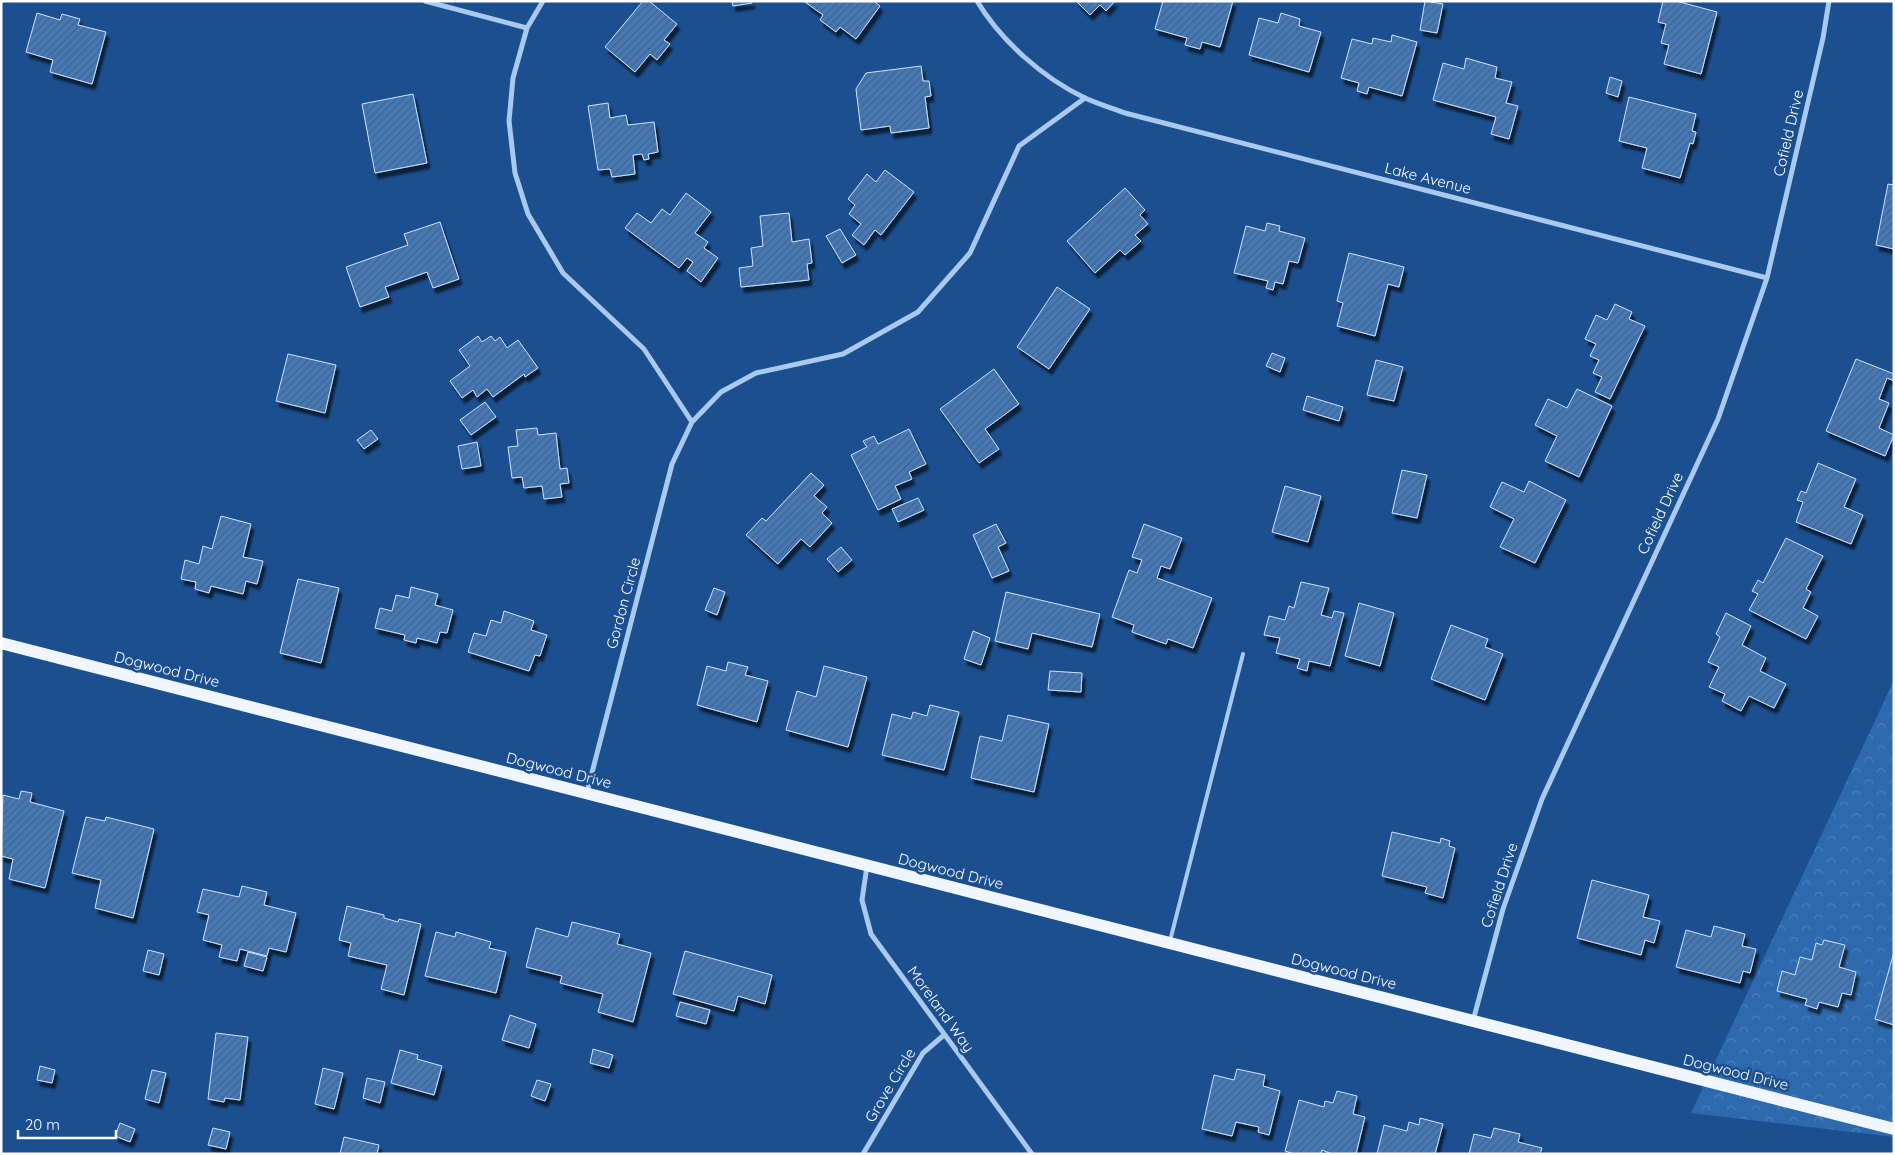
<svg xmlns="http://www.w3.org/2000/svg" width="1895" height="1155" viewBox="0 0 1895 1155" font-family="Quicksand,sans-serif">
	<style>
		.forest { fill: url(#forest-crowns) }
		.building { fill: url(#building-hatch); stroke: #cfe3fa; filter: url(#shadow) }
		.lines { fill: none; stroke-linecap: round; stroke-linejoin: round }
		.lane { stroke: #a9c9ee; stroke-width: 4 }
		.street { stroke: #a9c9ee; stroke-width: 5 }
		.primary { stroke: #f0f6ff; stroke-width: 12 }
		.labels { text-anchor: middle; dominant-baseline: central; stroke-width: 5; stroke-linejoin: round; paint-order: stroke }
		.street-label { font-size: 15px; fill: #fff; stroke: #1b4f8f }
	</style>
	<defs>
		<pattern id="forest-crowns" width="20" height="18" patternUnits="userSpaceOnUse" patternTransform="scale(1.25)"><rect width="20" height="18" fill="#2e69ad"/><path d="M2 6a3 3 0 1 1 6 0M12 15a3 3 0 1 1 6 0" fill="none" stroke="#4d80b9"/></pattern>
		<pattern id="building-hatch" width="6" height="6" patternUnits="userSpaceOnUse" patternTransform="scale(1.25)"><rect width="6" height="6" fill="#4478b7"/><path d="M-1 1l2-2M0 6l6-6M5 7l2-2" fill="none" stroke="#486282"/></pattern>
		<filter id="shadow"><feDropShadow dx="3" dy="5.5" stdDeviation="1" flood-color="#0009"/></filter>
	</defs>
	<rect width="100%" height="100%" fill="#1b4f8f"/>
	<path class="forest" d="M 1894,680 L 1894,1137 L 1691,1113 Z"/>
	<path class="building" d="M 643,1 L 649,1 L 677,24 L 664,40 L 670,44 L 657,60 L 650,54 L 635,72 L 605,47 Z
		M 732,1 L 752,1 L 752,3 L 733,6 Z
		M 874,1 L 880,6 L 856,39 L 840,27 L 836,32 L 820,20 L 823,15 L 805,2 Z
		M 1076,1 L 1115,1 L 1106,11 L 1100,5 L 1090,15 Z
		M 1163,1 L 1233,1 L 1220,47 L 1202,42 L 1200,49 L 1185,45 L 1187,38 L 1155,29 Z
		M 1425,1 L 1443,4 L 1437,33 L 1420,30 Z
		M 1663,1 L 1676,1 L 1717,12 L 1701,74 L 1664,64 L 1669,45 L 1661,43 L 1666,24 L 1658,22 Z
		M 37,13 L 60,20 L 62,14 L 80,19 L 78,25 L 106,32 L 92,84 L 50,72 L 53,60 L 26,52 Z
		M 1281,13 L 1300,19 L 1299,26 L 1321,32 L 1309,72 L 1249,55 L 1259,18 L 1278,23 Z
		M 1392,35 L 1417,42 L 1402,96 L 1369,87 L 1367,94 L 1357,91 L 1359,83 L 1341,78 L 1352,39 L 1372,44 L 1373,38 L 1391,42 Z
		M 1466,58 L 1497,67 L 1495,78 L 1512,82 L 1506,103 L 1518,106 L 1509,139 L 1491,134 L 1496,117 L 1433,100 L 1443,63 L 1464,69 Z
		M 921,66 L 923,81 L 929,81 L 931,96 L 925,97 L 929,128 L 891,133 L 890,126 L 861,130 L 856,89 L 866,73 Z
		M 1610,77 L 1622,81 L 1618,97 L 1606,93 Z
		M 413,94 L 427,163 L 375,173 L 362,104 Z
		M 1629,97 L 1696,114 L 1692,131 L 1696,132 L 1693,144 L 1690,143 L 1680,178 L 1642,168 L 1647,148 L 1619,141 Z
		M 608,103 L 610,118 L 626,115 L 628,125 L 654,122 L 658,152 L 648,154 L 649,159 L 644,160 L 642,154 L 633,155 L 635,174 L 612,177 L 610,169 L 598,170 L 588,106 Z
		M 885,170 L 914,192 L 881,235 L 875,230 L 864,245 L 852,235 L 861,224 L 849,214 L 855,205 L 848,199 L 867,174 L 876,182 Z
		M 1888,184 L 1894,185 L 1894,249 L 1876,245 Z
		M 1125,188 L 1145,210 L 1140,215 L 1148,224 L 1135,235 L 1141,241 L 1125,255 L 1120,250 L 1095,273 L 1067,241 Z
		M 686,193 L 711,212 L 695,233 L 708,242 L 704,248 L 718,258 L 701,282 L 687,271 L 693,262 L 687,258 L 679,268 L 625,228 L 637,213 L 651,223 L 662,209 L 670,215 Z
		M 789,213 L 792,242 L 809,239 L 812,263 L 807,264 L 809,280 L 741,287 L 739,268 L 753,266 L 751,248 L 763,246 L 760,216 Z
		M 440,222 L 459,279 L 433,288 L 427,272 L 385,287 L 389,297 L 360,307 L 346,267 L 408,245 L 404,234 Z
		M 1267,223 L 1280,226 L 1279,231 L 1305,238 L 1298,263 L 1289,261 L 1283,284 L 1275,282 L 1273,290 L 1266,288 L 1268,281 L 1234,273 L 1246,226 L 1265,231 Z
		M 840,229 L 856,255 L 842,263 L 826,236 Z
		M 1349,253 L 1404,267 L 1399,287 L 1388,284 L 1375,336 L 1337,326 L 1343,303 L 1337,301 Z
		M 1057,287 L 1090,309 L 1049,369 L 1017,347 Z
		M 1615,304 L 1632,312 L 1629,319 L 1645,326 L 1610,399 L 1595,392 L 1602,377 L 1593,373 L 1599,360 L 1590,356 L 1596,344 L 1585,339 L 1596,315 L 1607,320 Z
		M 478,336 L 482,342 L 491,336 L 495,341 L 500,337 L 507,348 L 518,340 L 538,368 L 525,377 L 524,374 L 493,397 L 487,389 L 477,397 L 473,390 L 462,398 L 450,381 L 470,366 L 459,350 Z
		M 1272,353 L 1285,358 L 1280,372 L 1266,366 Z
		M 288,354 L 336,365 L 325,413 L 276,401 Z
		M 1856,359 L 1894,374 L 1894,381 L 1887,378 L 1879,399 L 1889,403 L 1879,428 L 1894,435 L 1885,456 L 1826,431 Z
		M 1376,360 L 1403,367 L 1394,401 L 1367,395 Z
		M 994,369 L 1019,404 L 985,429 L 999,449 L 979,463 L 940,409 Z
		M 1577,389 L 1612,406 L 1579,477 L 1545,461 L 1557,436 L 1535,425 L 1548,399 L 1567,408 Z
		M 1307,396 L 1343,407 L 1339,421 L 1303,410 Z
		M 485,402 L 496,417 L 471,435 L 460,420 Z
		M 537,428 L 538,435 L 556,433 L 560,469 L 567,468 L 569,483 L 560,484 L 562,497 L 544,499 L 542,486 L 524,488 L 522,477 L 512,478 L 508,447 L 518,446 L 516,430 Z
		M 909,429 L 926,464 L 909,472 L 912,479 L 895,486 L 901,499 L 878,510 L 851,455 L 867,447 L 863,441 L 874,436 L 878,444 Z
		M 371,430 L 378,439 L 364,449 L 357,440 Z
		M 477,442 L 481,466 L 462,469 L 458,446 Z
		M 1818,463 L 1856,479 L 1844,507 L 1863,515 L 1851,544 L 1796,522 L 1803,502 L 1797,500 L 1801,491 L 1806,493 Z
		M 1402,470 L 1427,475 L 1417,518 L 1392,513 Z
		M 811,473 L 824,485 L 814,496 L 827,507 L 822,513 L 832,523 L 810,547 L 801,539 L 778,564 L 746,535 L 762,518 L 766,521 Z
		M 1529,481 L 1566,500 L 1535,563 L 1500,547 L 1514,519 L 1490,507 L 1502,482 L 1524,492 Z
		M 1285,486 L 1321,496 L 1308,542 L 1272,532 Z
		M 918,498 L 924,510 L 898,522 L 892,509 Z
		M 221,516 L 251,524 L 243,557 L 263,561 L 257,584 L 246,581 L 243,594 L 211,586 L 209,593 L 195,589 L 196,582 L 181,579 L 185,560 L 199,564 L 203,546 L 212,549 Z
		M 996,524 L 1006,543 L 998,547 L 1009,571 L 992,578 L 973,535 Z
		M 1144,524 L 1182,538 L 1170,569 L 1161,566 L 1157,578 L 1212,598 L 1193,648 L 1168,639 L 1166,644 L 1132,632 L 1134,625 L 1112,617 L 1129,570 L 1137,573 L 1142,560 L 1132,557 Z
		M 1786,538 L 1823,556 L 1806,589 L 1811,592 L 1803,608 L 1818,616 L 1806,639 L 1749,610 L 1758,594 L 1752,591 L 1758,580 L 1763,583 Z
		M 841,547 L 852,560 L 838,572 L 827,559 Z
		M 298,579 L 339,588 L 321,663 L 280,653 Z
		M 1301,582 L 1329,588 L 1321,615 L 1332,618 L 1334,611 L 1344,613 L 1330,666 L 1309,661 L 1307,671 L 1297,668 L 1300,659 L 1276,653 L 1280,638 L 1264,635 L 1269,616 L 1285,620 L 1289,606 L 1294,608 Z
		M 411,587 L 438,594 L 435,605 L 453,610 L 447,633 L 440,632 L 437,643 L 417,638 L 416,643 L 404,640 L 405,635 L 375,628 L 380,608 L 392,611 L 396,595 L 409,598 Z
		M 714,588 L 725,592 L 717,615 L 705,610 Z
		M 1006,592 L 1100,614 L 1092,647 L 1032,633 L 1028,649 L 995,641 Z
		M 1359,603 L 1394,613 L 1380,666 L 1345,656 Z
		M 504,611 L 534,621 L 531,630 L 547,635 L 540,656 L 535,655 L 529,671 L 468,652 L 474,633 L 486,636 L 491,620 L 501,623 Z
		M 1726,613 L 1751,626 L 1742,645 L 1766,658 L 1760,671 L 1786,684 L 1774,708 L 1749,696 L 1741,711 L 1722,701 L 1725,694 L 1709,687 L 1719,667 L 1708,662 L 1720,637 L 1716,634 Z
		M 1451,625 L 1488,639 L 1485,647 L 1503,654 L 1485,700 L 1431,679 Z
		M 973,631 L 990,638 L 981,665 L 964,659 Z
		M 728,662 L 748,667 L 745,675 L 768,681 L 757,722 L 697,705 L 707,666 L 726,671 Z
		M 824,666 L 867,677 L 848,747 L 786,730 L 797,691 L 816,697 Z
		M 1050,671 L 1082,673 L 1081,692 L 1048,690 Z
		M 930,705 L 959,712 L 944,770 L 882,755 L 892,714 L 911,719 L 913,712 L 927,716 Z
		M 1008,715 L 1049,724 L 1034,792 L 971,778 L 980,736 L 1002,741 Z
		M 21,791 L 32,793 L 30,802 L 64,811 L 45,888 L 9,879 L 13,859 L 1,856 L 3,795 L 19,799 Z
		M 86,817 L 105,821 L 106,817 L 154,829 L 133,918 L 95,908 L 101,880 L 72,873 Z
		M 1392,832 L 1440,843 L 1441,838 L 1450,841 L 1449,846 L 1455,848 L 1443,898 L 1425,893 L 1427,887 L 1382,876 Z
		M 1592,880 L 1649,895 L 1643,917 L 1660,921 L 1654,943 L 1645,940 L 1641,955 L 1577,938 Z
		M 242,886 L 267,892 L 264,905 L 296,913 L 286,952 L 269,948 L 267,956 L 240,949 L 237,961 L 219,957 L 222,945 L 203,940 L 209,915 L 197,912 L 203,889 L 239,897 Z
		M 347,906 L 384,915 L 384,918 L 398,922 L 399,919 L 421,924 L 404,995 L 381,989 L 387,965 L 348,956 L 351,943 L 339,940 Z
		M 572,922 L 620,934 L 617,944 L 651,953 L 633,1022 L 598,1012 L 603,994 L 560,983 L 562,976 L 526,967 L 536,928 L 568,937 Z
		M 1714,926 L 1745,934 L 1742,946 L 1756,949 L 1750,973 L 1743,971 L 1740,983 L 1676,967 L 1686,930 L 1711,937 Z
		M 436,932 L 455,937 L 456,932 L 491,942 L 489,948 L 506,952 L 496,993 L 425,976 Z
		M 1824,940 L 1845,945 L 1839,967 L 1856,972 L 1851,995 L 1842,993 L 1838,1007 L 1819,1002 L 1817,1009 L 1805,1005 L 1807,999 L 1777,991 L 1782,971 L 1795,975 L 1800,957 L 1812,960 L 1816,943 L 1822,945 Z
		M 148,950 L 164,954 L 159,975 L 143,971 Z
		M 685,951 L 772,975 L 765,1004 L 738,996 L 734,1011 L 673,994 Z
		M 248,952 L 267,957 L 263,971 L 244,966 Z
		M 1894,952 L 1894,1025 L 1875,1019 Z
		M 680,1002 L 710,1010 L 706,1024 L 676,1016 Z
		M 510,1015 L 536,1024 L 529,1048 L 502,1040 Z
		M 216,1033 L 248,1037 L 240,1100 L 225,1098 L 224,1102 L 208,1099 Z
		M 593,1049 L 613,1055 L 609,1068 L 590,1063 Z
		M 400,1050 L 418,1055 L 417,1059 L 442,1066 L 434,1095 L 391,1083 Z
		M 40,1066 L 55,1070 L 52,1083 L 37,1080 Z
		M 323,1068 L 343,1073 L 334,1109 L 315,1104 Z
		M 1237,1069 L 1265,1075 L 1263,1086 L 1280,1091 L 1269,1135 L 1258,1132 L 1259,1127 L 1236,1122 L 1232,1136 L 1202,1129 L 1214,1075 L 1234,1080 Z
		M 152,1070 L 166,1073 L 159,1103 L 145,1099 Z
		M 367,1078 L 385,1082 L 380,1103 L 363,1098 Z
		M 537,1080 L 551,1084 L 545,1101 L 531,1096 Z
		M 1337,1091 L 1357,1096 L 1353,1114 L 1365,1117 L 1356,1154 L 1332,1154 L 1322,1150 L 1321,1154 L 1294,1154 L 1285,1151 L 1299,1100 L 1324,1107 L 1325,1101 L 1333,1103 Z
		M 1420,1118 L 1443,1124 L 1435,1154 L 1377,1154 L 1384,1125 L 1407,1131 L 1409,1122 L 1419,1125 Z
		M 120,1123 L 135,1129 L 130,1142 L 115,1136 Z
		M 213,1128 L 230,1132 L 226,1149 L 208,1145 Z
		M 1494,1128 L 1520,1134 L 1518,1142 L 1542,1148 L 1540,1154 L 1469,1154 L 1474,1134 L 1491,1138 Z
		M 344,1137 L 379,1145 L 377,1154 L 340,1154 Z"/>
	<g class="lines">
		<path class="lane" d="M 1170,941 L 1243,654"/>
		<path class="street" d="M 425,1 L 527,28
			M 543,1 L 527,28 L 513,78 L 509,121 L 515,173 L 528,214 L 563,273 L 644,349 L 692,422
			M 977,1 C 1001,41 1043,78 1085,98 C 1098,104 1112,108 1125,113 L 1767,278
			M 587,792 L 672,464 L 692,422 L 721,392 L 756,373 L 843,354 L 918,312 L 970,253 L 1019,146 L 1085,98
			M 867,866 L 862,900 L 871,934 L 1032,1154
			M 1473,1021 L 1503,909 L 1542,799 L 1718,419 L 1767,278 L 1823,38 L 1829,1
			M 863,1154 L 923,1053 L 944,1035"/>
		<path class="primary" d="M 1,643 L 1894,1129"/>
	</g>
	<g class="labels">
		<g class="street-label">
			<text transform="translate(1788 133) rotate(-77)">Cofield Drive</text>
			<text transform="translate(1428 178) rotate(14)">Lake Avenue</text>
			<text transform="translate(1660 513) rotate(-65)">Cofield Drive</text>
			<text transform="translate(623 603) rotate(-75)">Gordon Circle</text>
			<text transform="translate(167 669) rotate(14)">Dogwood Drive</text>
			<text transform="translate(559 770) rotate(14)">Dogwood Drive</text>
			<text transform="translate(951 871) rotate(14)">Dogwood Drive</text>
			<text transform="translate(1499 885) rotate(-72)">Cofield Drive</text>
			<text transform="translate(1344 971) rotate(14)">Dogwood Drive</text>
			<text transform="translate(941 1009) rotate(54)">Moreland Way</text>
			<text transform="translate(1736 1072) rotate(14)">Dogwood Drive</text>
			<text transform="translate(890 1085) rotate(-59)">Grove Circle</text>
		</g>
	</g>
	<rect width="1895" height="1155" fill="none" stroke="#ffffff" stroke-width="5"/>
	<path d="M18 1130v8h98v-8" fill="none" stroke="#ffffff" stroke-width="2.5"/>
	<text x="25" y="1130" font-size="15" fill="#ffffff" stroke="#1b4f8f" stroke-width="4" paint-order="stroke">20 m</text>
</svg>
